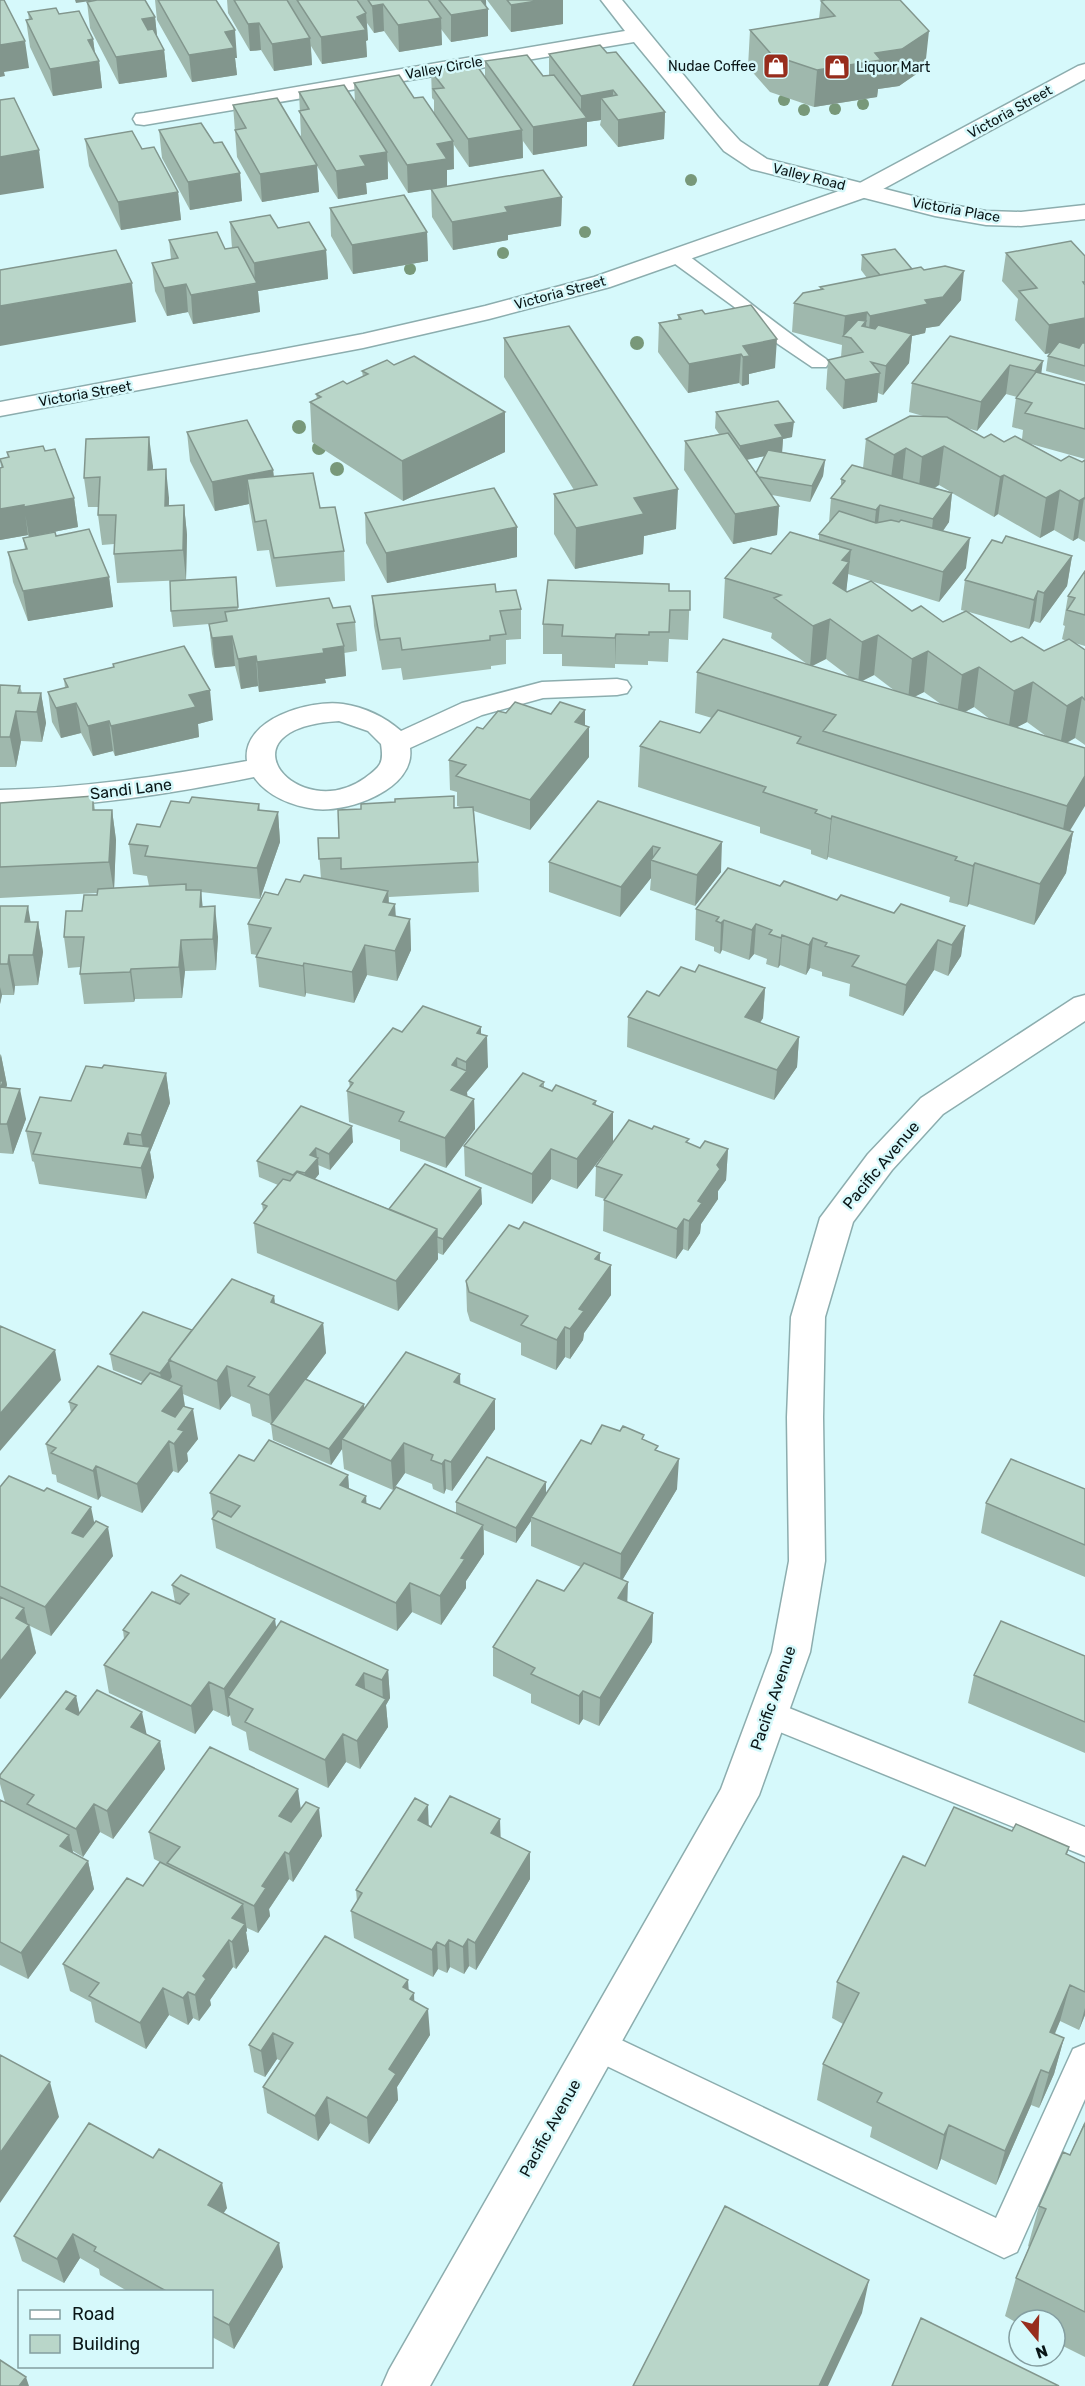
<svg xmlns="http://www.w3.org/2000/svg" width="1085" height="2386" viewBox="0 0 1085 2386" font-family="Rubik,sans-serif">
	<style>
		.lines { fill: none; stroke-linecap: round; stroke-linejoin: round }
		.service-casing { stroke: #8cadae; stroke-width: 3 }
		.minor-casing { stroke: #8cadae; stroke-width: 3 }
		.secondary-casing { stroke: #8cadae; stroke-width: 3 }
		.service { fill: #fff; fill-rule: evenodd }
		.minor { fill: #fff; fill-rule: evenodd }
		.secondary { fill: #fff; fill-rule: evenodd }
		.tree { fill: #789879 }
		.wall { fill: #9fb8ad; fill-rule: evenodd }
		.shaded-wall { fill: #82968d }
		.building { fill: #b9d6c9; stroke: #82968d; stroke-width: 1.5 }
		.labels { text-anchor: middle; dominant-baseline: central; stroke-width: 5; stroke-linejoin: round; paint-order: stroke }
		.far-poi-label { font-size: 14px; fill: #0a1617; stroke: #d6f9fb; text-anchor: end }
		.far-street-label { font-size: 14px; fill: #0a1617; stroke: #d6f9fb }
		.street-label { font-size: 16px; fill: #0a1617; stroke: #d6f9fb }
	</style>
	<rect width="100%" height="100%" fill="#d6f9fb"/>
	<g class="lines">
		<defs>
			<path id="service" d="M 678,251 L 685,253 C 732,288 777,326 826,359 L 829,363 L 826,367 L 812,367 L 778,344 L 733,306 L 671,261 L 669,257 L 671,253 Z
				M 769,1700 L 1085,1827 L 1085,1856 L 758,1723 L 753,1713 L 758,1703 Z
				M 598,2029 L 996,2218 L 1073,2049 L 1085,2044 L 1085,2099 L 1017,2252 L 1004,2258 L 586,2056 L 581,2045 L 586,2034 Z"/>
			<path id="minor" d="M 601,0 L 622,0 L 718,117 L 740,141 L 767,159 L 936,202 L 986,211 L 1021,212 L 1085,205 L 1085,219 L 1021,226 L 986,225 L 935,216 L 751,169 L 724,151 L 634,42 L 144,125 L 136,124 L 133,119 L 136,114 L 144,113 L 625,31 Z
				M 617,679 L 627,681 L 631,687 L 627,693 L 617,695 L 543,698 L 482,715 L 410,748 C 416,789 348,813 315,809 C 292,806 267,796 254,777 C 169,794 87,807 0,808 L 0,790 C 84,788 164,776 247,761 C 241,719 311,699 343,704 C 364,707 385,717 401,731 L 462,703 L 542,682 ZM 339,721 L 368,731 L 381,744 C 384,763 381,766 365,778 C 298,826 215,728 339,721 Z
				M 1085,995 L 1085,1021 L 943,1114 L 892,1170 L 853,1222 L 825,1317 L 823,1417 L 825,1561 L 810,1652 L 759,1795 L 430,2386 L 382,2386 L 389,2370 L 721,1789 L 772,1652 L 789,1561 L 787,1417 L 791,1317 L 820,1218 L 868,1154 L 921,1098 L 1074,998 Z"/>
			<path id="secondary" d="M 1085,64 L 1085,79 L 872,195 L 610,287 L 489,319 L 363,348 L 0,416 L 0,402 L 363,334 L 485,306 L 594,277 L 856,185 L 1078,66 Z"/>
		</defs>
		<use href="#service" class="service-casing"/>
		<use href="#minor" class="minor-casing"/>
		<use href="#secondary" class="secondary-casing"/>
		<use href="#service" class="service"/>
		<use href="#minor" class="minor"/>
		<use href="#secondary" class="secondary"/>
	</g>
	<g class="tree">
		<circle cx="784" cy="100" r="6"/>
		<circle cx="863" cy="104" r="6"/>
		<circle cx="835" cy="109" r="6"/>
		<circle cx="804" cy="110" r="6"/>
		<circle cx="691" cy="180" r="6"/>
		<circle cx="585" cy="232" r="6"/>
		<circle cx="503" cy="253" r="6"/>
		<circle cx="410" cy="269" r="6"/>
		<circle cx="637" cy="343" r="7"/>
		<circle cx="299" cy="427" r="7"/>
		<circle cx="319" cy="448" r="7"/>
		<circle cx="337" cy="469" r="7"/>
	</g>
	<path class="wall" d="M 155,0 L 216,0 L 237,58 L 235,58 L 237,75 L 192,82 L 157,20 Z
		M 227,0 L 486,0 L 488,36 L 451,42 L 441,29 L 442,45 L 399,52 L 384,31 L 374,33 L 367,23 L 368,40 L 366,41 L 367,57 L 322,64 L 311,46 L 312,65 L 274,71 L 261,50 L 250,51 L 228,13 Z
		M 487,0 L 563,0 L 563,24 L 511,32 Z
		M 821,1 L 925,68 L 899,86 L 878,89 L 877,97 L 814,107 L 770,92 L 748,67 L 750,30 L 819,19 Z
		M 87,2 L 155,17 L 157,37 L 164,50 L 167,77 L 119,84 L 90,28 Z
		M 28,12 L 59,14 L 93,39 L 95,53 L 99,61 L 102,88 L 53,96 L 30,47 L 26,20 L 29,20 Z
		M 607,53 L 665,112 L 664,139 L 618,147 L 600,125 L 601,120 L 587,122 L 587,146 L 533,155 L 523,141 L 523,158 L 469,167 L 454,145 L 454,169 L 447,170 L 447,187 L 562,197 L 561,226 L 508,235 L 508,240 L 453,250 L 432,217 L 431,189 L 408,193 L 388,161 L 388,179 L 366,183 L 367,194 L 338,199 L 317,166 L 319,192 L 262,202 L 237,157 L 233,105 L 301,136 L 299,92 L 355,102 L 354,83 L 414,98 L 434,113 L 434,100 L 432,98 L 431,71 L 485,78 L 485,61 L 543,76 L 549,75 L 549,54 Z
		M 159,130 L 214,143 L 240,173 L 242,201 L 190,210 L 162,158 Z
		M 85,139 L 142,149 L 178,192 L 181,220 L 121,230 L 89,166 Z
		M 330,208 L 427,232 L 428,261 L 353,274 L 331,236 Z
		M 230,222 L 278,228 L 326,250 L 328,279 L 258,291 L 260,312 L 193,324 L 188,312 L 167,316 L 155,291 L 152,263 L 171,259 L 169,240 L 225,249 L 232,248 Z
		M 1006,253 L 1085,256 L 1085,382 L 1046,371 L 1048,356 L 1051,353 L 1045,354 L 1015,320 L 1018,299 L 1002,281 Z
		M 862,255 L 912,269 L 961,300 L 939,326 L 926,328 L 925,333 L 912,336 L 909,363 L 883,395 L 878,393 L 877,402 L 843,409 L 826,389 L 828,360 L 841,357 L 842,345 L 792,332 L 794,303 L 820,290 L 820,287 L 867,278 L 861,270 Z
		M 705,314 L 775,368 L 749,374 L 749,384 L 742,386 L 739,383 L 688,393 L 658,352 L 659,323 L 678,319 L 678,315 Z
		M 950,336 L 1042,374 L 1085,385 L 1085,459 L 1031,444 L 1061,461 L 1082,462 L 1085,460 L 1085,542 L 1078,538 L 1073,541 L 1054,530 L 1040,538 L 998,514 L 994,517 L 952,493 L 949,522 L 943,531 L 966,568 L 939,602 L 848,574 L 846,592 L 912,611 L 943,622 L 965,611 L 961,610 L 965,580 L 1002,543 L 1072,556 L 1067,586 L 1040,623 L 1034,621 L 1029,629 L 969,612 L 1011,642 L 1044,651 L 1066,641 L 1062,639 L 1065,626 L 1063,625 L 1068,596 L 1085,571 L 1085,646 L 1075,643 L 1085,650 L 1085,745 L 1075,738 L 1067,743 L 1070,830 L 1073,832 L 1066,873 L 1034,925 L 969,904 L 967,907 L 949,902 L 950,897 L 828,857 L 827,860 L 811,854 L 811,850 L 760,833 L 760,827 L 638,787 L 640,746 L 700,733 L 712,718 L 695,713 L 697,672 L 807,664 L 771,638 L 772,633 L 723,618 L 725,578 L 771,554 L 819,540 L 819,534 L 829,523 L 831,498 L 841,485 L 841,479 L 863,468 L 866,439 L 923,416 L 909,412 L 912,383 ZM 1006,394 L 1017,397 L 1016,398 L 1012,427 L 1023,430 L 1022,439 L 1004,442 L 984,438 L 967,428 L 977,431 ZM 939,485 L 951,492 L 935,488 ZM 826,659 L 851,678 L 812,666 ZM 874,675 L 895,691 L 862,681 ZM 924,692 L 942,705 L 914,697 ZM 974,707 L 991,720 L 965,712 ZM 1027,722 L 1046,736 L 1017,727 Z
		M 504,338 L 676,529 L 644,536 L 643,554 L 575,569 L 554,534 L 554,494 L 574,490 L 504,377 Z
		M 394,365 L 505,412 L 505,452 L 403,501 L 312,442 L 310,402 L 317,399 L 316,394 L 347,384 L 363,377 L 362,371 Z
		M 716,412 L 792,437 L 783,439 L 782,452 L 825,460 L 823,476 L 810,502 L 772,495 L 779,506 L 777,535 L 733,544 L 684,470 L 685,441 L 719,434 L 715,428 ZM 764,456 L 756,473 L 747,460 Z
		M 187,432 L 273,470 L 274,477 L 320,508 L 344,551 L 345,581 L 276,587 L 269,550 L 257,551 L 249,504 L 215,511 L 190,461 Z
		M 45,451 L 74,498 L 78,527 L 29,537 L 28,535 L 0,540 L 0,468 L 1,468 L 0,459 L 8,457 L 7,452 Z
		M 153,466 L 153,470 L 169,498 L 169,506 L 184,505 L 187,535 L 186,580 L 117,583 L 114,554 L 114,544 L 102,545 L 98,515 L 99,507 L 88,507 L 84,478 Z
		M 365,513 L 517,557 L 387,583 L 366,543 Z
		M 56,536 L 109,577 L 113,607 L 28,621 L 13,582 L 8,552 L 25,549 L 23,538 Z
		M 236,577 L 238,610 L 333,608 L 355,622 L 357,651 L 344,653 L 346,676 L 325,679 L 326,683 L 259,692 L 258,686 L 241,689 L 235,666 L 215,668 L 212,654 L 209,624 L 173,627 L 171,611 Z
		M 669,591 L 690,591 L 688,640 L 669,639 L 668,662 L 648,661 L 648,665 L 615,664 L 615,668 L 562,666 L 562,654 L 543,654 L 543,624 Z
		M 496,592 L 521,609 L 521,639 L 506,640 L 506,664 L 491,666 L 491,669 L 403,680 L 401,668 L 382,670 L 374,626 L 372,596 Z
		M 113,664 L 213,720 L 198,724 L 199,737 L 115,756 L 113,751 L 93,756 L 81,733 L 61,738 L 52,722 L 48,692 L 65,688 L 64,679 L 113,667 Z
		M 0,685 L 20,686 L 22,693 L 41,693 L 46,723 L 42,742 L 21,741 L 16,767 L 0,767 Z
		M 585,710 L 585,725 L 589,727 L 589,757 L 530,830 L 474,811 L 478,862 L 479,892 L 389,897 L 389,903 L 396,917 L 410,919 L 411,950 L 397,981 L 367,975 L 354,1003 L 306,993 L 305,997 L 259,987 L 256,957 L 257,955 L 251,954 L 248,924 L 278,895 L 300,882 L 321,879 L 318,838 L 339,838 L 454,808 L 463,808 L 457,806 L 457,792 L 450,790 L 449,760 L 483,729 L 506,713 L 551,714 Z
		M 93,796 L 95,810 L 112,810 L 116,840 L 114,888 L 149,886 L 147,876 L 133,874 L 129,844 L 160,827 L 189,803 L 259,804 L 260,810 L 278,812 L 280,842 L 260,899 L 201,892 L 202,907 L 218,937 L 216,970 L 185,971 L 182,998 L 135,999 L 134,1002 L 84,1004 L 80,974 L 80,967 L 68,968 L 64,937 L 82,911 L 97,895 L 97,893 L 0,898 L 0,803 Z
		M 598,801 L 721,872 L 695,906 L 650,890 L 651,878 L 620,917 L 549,892 L 549,862 Z
		M 780,886 L 894,913 L 965,926 L 961,956 L 948,976 L 934,970 L 903,1016 L 849,996 L 850,984 L 822,976 L 822,972 L 810,968 L 806,975 L 780,965 L 778,968 L 766,964 L 767,959 L 754,954 L 749,960 L 722,950 L 720,954 L 714,951 L 714,947 L 695,940 L 696,909 Z
		M 0,906 L 31,922 L 38,922 L 43,952 L 38,985 L 15,986 L 14,995 L 2,995 L 0,1004 Z
		M 695,972 L 765,988 L 763,1018 L 760,1023 L 799,1037 L 797,1067 L 774,1100 L 627,1047 L 628,1017 Z
		M 481,1027 L 481,1034 L 488,1067 L 467,1092 L 467,1096 L 474,1099 L 475,1129 L 446,1168 L 400,1151 L 400,1140 L 349,1122 L 347,1091 L 350,1088 L 349,1081 L 402,1032 Z
		M 0,1054 L 1,1055 L 7,1085 L 6,1088 L 26,1119 L 13,1154 L 0,1153 Z
		M 102,1068 L 166,1073 L 170,1103 L 150,1152 L 154,1177 L 146,1199 L 39,1184 L 34,1162 L 32,1161 L 26,1131 L 71,1101 Z
		M 544,1082 L 544,1088 L 552,1091 L 596,1101 L 596,1105 L 613,1112 L 613,1142 L 577,1189 L 551,1179 L 532,1204 L 465,1176 L 464,1146 Z
		M 301,1106 L 353,1142 L 330,1170 L 318,1165 L 319,1174 L 315,1179 L 389,1209 L 481,1188 L 482,1204 L 443,1255 L 438,1253 L 438,1259 L 398,1311 L 257,1253 L 254,1223 L 263,1211 L 262,1204 L 278,1185 L 259,1177 L 257,1161 Z
		M 689,1143 L 700,1148 L 728,1149 L 726,1180 L 718,1191 L 718,1199 L 701,1224 L 700,1233 L 688,1251 L 683,1249 L 676,1259 L 603,1231 L 604,1200 L 605,1199 L 595,1196 L 596,1166 Z
		M 519,1229 L 600,1253 L 600,1261 L 611,1265 L 611,1295 L 584,1333 L 583,1340 L 570,1359 L 565,1357 L 556,1370 L 521,1355 L 521,1343 L 470,1321 L 467,1311 L 466,1281 Z
		M 274,1296 L 275,1304 L 323,1323 L 326,1353 L 306,1379 L 364,1404 L 364,1409 L 460,1385 L 495,1429 L 452,1491 L 446,1489 L 444,1494 L 433,1489 L 432,1484 L 405,1473 L 393,1490 L 344,1469 L 342,1449 L 331,1465 L 273,1440 L 271,1424 L 252,1416 L 250,1404 L 231,1396 L 220,1410 L 183,1394 L 185,1406 L 198,1439 L 187,1453 L 188,1461 L 178,1473 L 173,1471 L 142,1513 L 101,1496 L 98,1500 L 57,1482 L 56,1475 L 52,1474 L 46,1444 L 71,1413 L 69,1402 L 141,1384 L 143,1382 L 113,1370 L 110,1354 L 192,1331 Z
		M 644,1440 L 658,1451 L 677,1489 L 622,1580 L 627,1602 L 653,1613 L 652,1642 L 599,1726 L 583,1719 L 579,1725 L 531,1703 L 531,1694 L 493,1676 L 493,1647 L 564,1591 L 581,1567 L 531,1546 L 531,1521 L 516,1543 L 484,1530 L 484,1554 L 466,1581 L 466,1588 L 441,1625 L 412,1612 L 397,1631 L 216,1548 L 212,1519 L 213,1517 L 210,1493 L 254,1461 L 348,1475 L 349,1489 L 366,1503 L 380,1509 L 456,1513 L 456,1502 L 546,1494 L 591,1444 Z
		M 0,1487 L 94,1523 L 113,1556 L 51,1636 L 30,1626 L 36,1653 L 0,1699 Z
		M 1085,1489 L 1085,1577 L 981,1533 L 986,1503 Z
		M 172,1585 L 276,1628 L 388,1670 L 390,1698 L 386,1705 L 388,1727 L 360,1769 L 346,1762 L 328,1788 L 249,1750 L 246,1732 L 232,1725 L 230,1715 L 228,1717 L 213,1710 L 195,1734 L 109,1693 L 104,1665 L 124,1639 L 123,1630 L 175,1602 Z
		M 1085,1656 L 1085,1753 L 968,1703 L 974,1675 Z
		M 76,1696 L 79,1712 L 146,1735 L 160,1741 L 165,1769 L 113,1839 L 100,1832 L 83,1857 L 73,1851 L 73,1853 L 88,1861 L 94,1889 L 28,1979 L 0,1965 L 0,1800 L 5,1802 L 0,1784 L 0,1775 Z
		M 301,1809 L 322,1836 L 293,1882 L 289,1879 L 269,1909 L 270,1916 L 258,1933 L 247,1928 L 247,1931 L 246,1932 L 249,1951 L 236,1969 L 233,1967 L 210,2000 L 211,2005 L 199,2021 L 193,2018 L 188,2025 L 169,2015 L 146,2049 L 95,2022 L 91,2002 L 70,1991 L 63,1964 L 143,1886 L 160,1862 L 154,1859 L 149,1832 Z
		M 429,1826 L 501,1838 L 530,1879 L 476,1970 L 469,1966 L 464,1974 L 450,1967 L 447,1973 L 438,1969 L 433,1977 L 354,1938 L 351,1911 L 357,1902 L 356,1890 Z
		M 1012,1831 L 1069,1847 L 1067,1855 L 1085,1863 L 1085,2015 L 1079,2030 L 1060,2021 L 1055,2034 L 1064,2038 L 1054,2074 L 1039,2108 L 1031,2105 L 996,2185 L 941,2159 L 937,2170 L 870,2137 L 872,2127 L 817,2100 L 823,2064 L 843,2024 L 832,2018 L 837,1982 L 925,1866 Z
		M 325,1936 L 409,1990 L 430,2035 L 397,2087 L 398,2100 L 369,2144 L 330,2123 L 318,2141 L 267,2113 L 263,2087 L 281,2061 L 277,2059 L 265,2077 L 254,2072 L 249,2045 Z
		M 1085,2121 L 1085,2357 L 1055,2342 L 1055,2320 L 1019,2320 L 1019,2324 L 1005,2316 L 1016,2278 L 1029,2247 L 1028,2246 L 1039,2206 L 1070,2155 Z
		M 227,2208 L 223,2214 L 283,2267 L 234,2349 L 212,2337 L 212,2292 L 129,2292 L 100,2275 L 99,2269 L 80,2258 L 64,2283 L 22,2261 L 14,2236 Z"/>
	<path class="shaded-wall" d="M 75,0 L 97,0 L 76,3 Z
		M 476,0 L 486,0 L 486,10 L 488,9 L 488,36 L 451,42 L 451,15 Z
		M 543,0 L 563,0 L 563,24 L 511,32 L 511,5 Z
		M 383,4 L 384,31 L 374,33 L 372,6 Z
		M 366,13 L 368,40 L 366,41 L 367,57 L 322,64 L 321,37 Z
		M 155,17 L 158,44 L 145,46 L 142,19 Z
		M 441,18 L 442,45 L 399,52 L 398,25 Z
		M 259,23 L 261,50 L 250,51 L 248,24 Z
		M 235,30 L 237,58 L 235,58 L 237,75 L 192,82 L 189,55 L 225,32 Z
		M 929,31 L 925,68 L 899,86 L 878,89 L 877,97 L 814,107 L 817,70 L 875,53 Z
		M 310,38 L 312,65 L 274,71 L 272,44 Z
		M 93,39 L 96,62 L 99,61 L 102,88 L 53,96 L 50,69 L 88,40 Z
		M 25,41 L 29,68 L 4,72 L 5,76 L 0,77 L 0,45 Z
		M 164,50 L 167,77 L 119,84 L 116,57 Z
		M 613,90 L 613,113 L 601,98 L 601,120 L 587,122 L 587,146 L 533,155 L 533,127 L 581,119 L 581,96 Z
		M 665,112 L 664,139 L 618,147 L 618,120 Z
		M 522,130 L 523,158 L 469,167 L 468,139 Z
		M 453,141 L 454,169 L 447,170 L 447,187 L 408,193 L 407,165 L 437,144 Z
		M 39,150 L 44,188 L 0,195 L 0,157 Z
		M 387,152 L 388,179 L 366,183 L 367,194 L 338,199 L 336,171 L 360,156 Z
		M 317,165 L 319,192 L 262,202 L 260,174 Z
		M 240,173 L 242,201 L 190,210 L 188,182 Z
		M 178,192 L 181,220 L 121,230 L 118,202 Z
		M 562,197 L 561,226 L 508,235 L 508,240 L 453,250 L 452,222 L 505,207 Z
		M 427,232 L 428,261 L 353,274 L 352,245 Z
		M 326,250 L 328,279 L 258,291 L 260,312 L 193,324 L 191,295 L 255,284 L 254,263 Z
		M 964,271 L 961,300 L 939,326 L 926,328 L 925,333 L 912,336 L 909,363 L 883,395 L 886,366 L 868,344 L 870,316 L 925,300 Z
		M 132,283 L 136,322 L 0,346 L 0,306 Z
		M 186,284 L 188,312 L 167,316 L 164,288 Z
		M 867,312 L 865,341 L 843,336 L 842,345 L 845,316 Z
		M 1085,318 L 1085,346 L 1045,354 L 1049,325 Z
		M 777,339 L 775,368 L 749,374 L 749,384 L 742,386 L 743,346 Z
		M 741,354 L 739,383 L 688,393 L 689,364 Z
		M 1043,361 L 1039,390 L 1031,400 L 1035,371 Z
		M 1010,365 L 1006,394 L 977,431 L 981,402 Z
		M 880,373 L 877,402 L 843,409 L 845,380 Z
		M 505,412 L 505,452 L 403,501 L 402,461 Z
		M 794,422 L 792,437 L 783,439 L 782,453 L 739,461 L 740,446 L 775,425 Z
		M 149,437 L 153,466 L 151,499 L 148,470 Z
		M 944,446 L 939,485 L 918,497 L 922,457 Z
		M 906,448 L 902,487 L 889,494 L 894,455 Z
		M 825,460 L 823,476 L 810,502 L 812,486 Z
		M 166,469 L 169,498 L 168,536 L 165,506 Z
		M 273,470 L 276,499 L 247,479 L 249,504 L 215,511 L 212,482 Z
		M 1004,475 L 998,514 L 994,517 L 1000,477 Z
		M 678,489 L 676,529 L 644,536 L 643,554 L 575,569 L 576,528 L 634,498 Z
		M 1060,490 L 1054,530 L 1040,538 L 1046,498 Z
		M 952,493 L 949,522 L 930,549 L 933,519 Z
		M 74,498 L 78,527 L 29,537 L 24,507 Z
		M 1084,498 L 1078,538 L 1073,541 L 1079,501 Z
		M 24,505 L 28,535 L 0,540 L 0,509 Z
		M 184,505 L 187,535 L 186,580 L 183,550 Z
		M 880,505 L 877,534 L 873,540 L 876,510 Z
		M 779,506 L 777,535 L 733,544 L 735,514 Z
		M 517,527 L 517,557 L 387,583 L 386,553 Z
		M 970,538 L 966,568 L 939,602 L 943,572 Z
		M 851,550 L 845,602 L 830,619 L 826,659 L 810,667 L 813,626 L 842,560 Z
		M 1072,556 L 1067,586 L 1040,623 L 1044,593 Z
		M 109,577 L 113,607 L 28,621 L 23,591 Z
		M 1038,591 L 1034,621 L 1029,629 L 1034,600 Z
		M 616,634 L 615,664 L 615,668 L 615,638 Z
		M 878,635 L 874,675 L 858,683 L 862,642 Z
		M 232,636 L 235,666 L 215,668 L 212,638 Z
		M 344,646 L 346,676 L 325,679 L 326,683 L 259,692 L 257,662 L 323,649 Z
		M 928,651 L 924,692 L 908,700 L 912,659 Z
		M 256,656 L 258,686 L 241,689 L 238,659 Z
		M 979,667 L 974,707 L 957,716 L 962,675 Z
		M 1033,682 L 1027,722 L 1008,732 L 1014,691 Z
		M 210,690 L 213,720 L 198,724 L 199,737 L 115,756 L 111,726 L 189,695 Z
		M 41,693 L 46,723 L 42,742 L 37,712 Z
		M 1082,697 L 1075,738 L 1060,746 L 1067,706 Z
		M 76,703 L 81,733 L 61,738 L 56,708 Z
		M 585,710 L 585,732 L 589,727 L 589,757 L 530,830 L 530,800 L 575,722 Z
		M 16,711 L 21,741 L 16,767 L 10,737 Z
		M 109,721 L 113,751 L 93,756 L 88,726 Z
		M 1085,776 L 1085,806 L 1060,847 L 1067,806 Z
		M 112,810 L 116,840 L 114,892 L 109,862 Z
		M 278,812 L 280,842 L 260,899 L 257,868 Z
		M 832,816 L 828,857 L 827,860 L 831,819 Z
		M 1073,832 L 1066,873 L 1034,925 L 1040,884 Z
		M 722,842 L 721,872 L 695,906 L 697,875 Z
		M 653,846 L 653,860 L 651,860 L 651,878 L 620,917 L 621,887 Z
		M 975,863 L 969,904 L 967,907 L 973,866 Z
		M 201,890 L 204,920 L 200,907 Z
		M 388,891 L 389,915 L 395,904 L 397,934 L 383,902 Z
		M 28,906 L 33,936 L 25,922 Z
		M 215,906 L 218,937 L 216,970 L 213,939 Z
		M 410,919 L 411,950 L 397,981 L 395,951 Z
		M 724,920 L 722,950 L 720,954 L 721,923 Z
		M 38,922 L 43,952 L 38,985 L 33,955 Z
		M 756,924 L 754,954 L 749,960 L 752,930 Z
		M 965,926 L 961,956 L 948,976 L 952,945 Z
		M 782,935 L 780,965 L 778,968 L 781,938 Z
		M 813,938 L 810,968 L 806,975 L 809,945 Z
		M 181,940 L 185,971 L 182,998 L 179,967 Z
		M 938,940 L 934,970 L 903,1016 L 906,985 Z
		M 365,945 L 367,975 L 354,1003 L 352,972 Z
		M 9,955 L 15,986 L 14,995 L 8,964 Z
		M 304,963 L 306,993 L 305,997 L 303,966 Z
		M 131,969 L 135,999 L 134,1002 L 130,972 Z
		M 0,987 L 2,995 L 0,1004 Z
		M 765,988 L 763,1018 L 743,1047 L 745,1017 Z
		M 481,1027 L 481,1044 L 487,1036 L 488,1067 L 467,1092 L 468,1101 L 452,1121 L 452,1065 L 457,1058 L 458,1082 L 466,1071 L 466,1062 L 477,1033 Z
		M 799,1037 L 797,1067 L 774,1100 L 777,1070 Z
		M 1,1055 L 7,1085 L 0,1103 L 0,1058 Z
		M 166,1073 L 170,1103 L 150,1152 L 154,1177 L 146,1199 L 141,1168 L 145,1160 L 141,1135 Z
		M 20,1089 L 26,1119 L 13,1154 L 7,1124 Z
		M 474,1099 L 475,1129 L 446,1168 L 445,1138 Z
		M 613,1112 L 613,1142 L 577,1189 L 577,1159 Z
		M 352,1126 L 353,1142 L 330,1170 L 329,1154 Z
		M 128,1133 L 133,1163 L 124,1144 Z
		M 316,1148 L 317,1159 L 318,1158 L 319,1174 L 306,1190 L 305,1173 L 310,1155 Z
		M 551,1149 L 551,1179 L 532,1204 L 532,1174 Z
		M 728,1149 L 726,1180 L 718,1191 L 718,1199 L 701,1224 L 700,1233 L 688,1251 L 689,1221 L 698,1201 L 717,1165 Z
		M 481,1188 L 482,1204 L 443,1255 L 443,1239 Z
		M 684,1219 L 683,1249 L 676,1259 L 677,1229 Z
		M 437,1229 L 438,1259 L 398,1311 L 396,1281 Z
		M 600,1253 L 599,1282 L 611,1265 L 611,1295 L 584,1333 L 583,1340 L 570,1359 L 570,1329 L 579,1309 L 595,1259 Z
		M 274,1296 L 277,1326 L 271,1302 Z
		M 323,1323 L 326,1353 L 272,1425 L 269,1395 Z
		M 565,1327 L 565,1357 L 556,1370 L 557,1340 Z
		M 55,1350 L 61,1380 L 0,1451 L 0,1414 Z
		M 169,1361 L 172,1377 L 163,1389 L 160,1373 Z
		M 227,1366 L 231,1396 L 220,1410 L 217,1381 Z
		M 460,1374 L 461,1403 L 454,1382 Z
		M 182,1386 L 186,1416 L 167,1441 L 162,1411 Z
		M 495,1399 L 495,1429 L 452,1491 L 451,1462 Z
		M 364,1404 L 365,1420 L 342,1439 L 342,1449 L 331,1465 L 329,1449 Z
		M 193,1409 L 198,1439 L 187,1453 L 188,1461 L 178,1473 L 174,1444 L 178,1429 Z
		M 169,1441 L 173,1471 L 142,1513 L 137,1484 Z
		M 404,1443 L 405,1473 L 393,1490 L 391,1461 Z
		M 679,1459 L 677,1489 L 620,1584 L 621,1554 Z
		M 445,1460 L 446,1489 L 444,1494 L 442,1464 Z
		M 96,1466 L 101,1496 L 98,1500 L 93,1471 Z
		M 348,1475 L 350,1504 L 340,1485 Z
		M 546,1482 L 546,1498 L 531,1517 L 531,1521 L 516,1543 L 516,1528 Z
		M 366,1496 L 368,1525 L 362,1502 Z
		M 91,1507 L 97,1536 L 78,1562 L 72,1533 Z
		M 483,1525 L 484,1554 L 466,1581 L 466,1588 L 441,1625 L 440,1596 L 461,1558 Z
		M 108,1527 L 113,1556 L 51,1636 L 45,1607 Z
		M 628,1582 L 627,1611 L 618,1598 Z
		M 410,1583 L 412,1612 L 397,1631 L 396,1603 Z
		M 24,1608 L 28,1626 L 29,1625 L 36,1653 L 0,1699 L 0,1662 L 16,1618 Z
		M 653,1613 L 652,1642 L 599,1726 L 600,1698 Z
		M 275,1619 L 279,1648 L 228,1697 L 230,1715 L 228,1717 L 224,1689 Z
		M 388,1670 L 390,1698 L 386,1705 L 388,1727 L 360,1769 L 357,1741 L 383,1703 L 382,1680 Z
		M 364,1673 L 366,1701 L 356,1685 Z
		M 209,1682 L 213,1710 L 195,1734 L 191,1706 Z
		M 583,1691 L 583,1719 L 579,1725 L 579,1696 Z
		M 76,1696 L 82,1724 L 66,1709 Z
		M 142,1712 L 148,1741 L 131,1727 Z
		M 343,1734 L 346,1762 L 328,1788 L 325,1760 Z
		M 160,1741 L 165,1769 L 113,1839 L 107,1811 Z
		M 298,1789 L 302,1817 L 283,1844 L 279,1816 Z
		M 94,1804 L 100,1832 L 83,1857 L 76,1829 Z
		M 428,1805 L 429,1832 L 418,1820 Z
		M 319,1808 L 322,1836 L 293,1882 L 289,1854 Z
		M 500,1819 L 501,1847 L 491,1833 Z
		M 69,1835 L 75,1862 L 60,1846 Z
		M 285,1852 L 289,1879 L 269,1909 L 270,1916 L 258,1933 L 254,1906 L 262,1886 Z
		M 530,1852 L 530,1879 L 476,1970 L 475,1943 Z
		M 88,1861 L 94,1889 L 28,1979 L 21,1953 Z
		M 243,1904 L 247,1931 L 246,1932 L 249,1951 L 236,1969 L 232,1942 L 232,1918 Z
		M 468,1939 L 469,1966 L 464,1974 L 463,1947 Z
		M 229,1940 L 233,1967 L 210,2000 L 211,2005 L 199,2021 L 195,1995 L 203,1976 Z
		M 449,1940 L 450,1967 L 447,1973 L 445,1946 Z
		M 437,1942 L 438,1969 L 433,1977 L 432,1950 Z
		M 408,1980 L 410,2007 L 403,1987 Z
		M 1070,1985 L 1060,2021 L 1040,2067 L 1050,2032 Z
		M 163,1988 L 169,2015 L 146,2049 L 140,2023 Z
		M 188,1992 L 193,2018 L 188,2025 L 183,1998 Z
		M 414,1993 L 415,2019 L 410,1999 Z
		M 1085,2008 L 1085,2015 L 1079,2030 Z
		M 428,2009 L 430,2035 L 397,2087 L 398,2100 L 369,2144 L 367,2118 L 389,2069 Z
		M 273,2033 L 277,2059 L 265,2077 L 261,2051 Z
		M 1064,2038 L 1054,2074 L 1039,2108 L 1049,2073 Z
		M 1041,2070 L 1031,2105 L 996,2185 L 1005,2151 Z
		M 50,2082 L 59,2117 L 0,2203 L 0,2153 Z
		M 327,2097 L 330,2123 L 318,2141 L 315,2116 Z
		M 949,2125 L 941,2159 L 937,2170 L 944,2135 Z
		M 222,2183 L 227,2208 L 212,2230 L 208,2205 Z
		M 73,2234 L 80,2258 L 64,2283 L 57,2259 Z
		M 279,2243 L 283,2267 L 234,2349 L 229,2325 Z
		M 869,2280 L 862,2313 L 828,2386 L 819,2386 Z
		M 26,2377 L 29,2386 L 19,2386 Z"/>
	<path class="building" d="M 0,0 L 4,0 L 25,41 L 0,45 Z
		M 97,0 L 145,0 L 155,17 L 142,19 L 148,30 L 153,29 L 164,50 L 116,57 L 87,2 Z
		M 158,0 L 216,0 L 235,30 L 225,32 L 234,48 L 189,55 Z
		M 234,0 L 287,0 L 310,38 L 272,44 L 259,23 L 248,24 Z
		M 297,0 L 357,0 L 366,13 L 357,17 L 366,30 L 321,37 Z
		M 368,0 L 428,0 L 441,18 L 398,25 L 383,4 L 372,6 Z
		M 439,0 L 481,0 L 488,9 L 451,15 Z
		M 507,0 L 543,0 L 511,5 Z
		M 825,0 L 900,0 L 929,31 L 902,49 L 875,53 L 881,60 L 817,70 L 772,55 L 750,30 L 835,16 L 821,1 Z
		M 56,8 L 59,14 L 79,11 L 93,39 L 88,40 L 99,61 L 50,69 L 26,20 L 32,19 L 28,12 Z
		M 600,45 L 607,53 L 616,52 L 665,112 L 618,120 L 601,98 L 617,95 L 613,90 L 581,96 L 549,54 Z
		M 527,55 L 543,76 L 554,75 L 587,118 L 533,127 L 485,61 Z
		M 475,63 L 522,130 L 468,139 L 433,89 L 444,88 L 431,71 Z
		M 399,75 L 414,98 L 423,97 L 453,141 L 437,144 L 447,159 L 407,165 L 354,83 Z
		M 344,85 L 387,152 L 360,156 L 366,166 L 336,171 L 299,111 L 309,109 L 299,92 Z
		M 14,98 L 39,150 L 0,157 L 0,100 Z
		M 277,98 L 317,165 L 260,174 L 235,130 L 246,128 L 233,105 Z
		M 201,123 L 214,143 L 222,142 L 240,173 L 188,182 L 159,130 Z
		M 132,131 L 142,149 L 154,147 L 178,192 L 118,202 L 85,139 Z
		M 543,170 L 562,197 L 505,207 L 508,212 L 452,222 L 431,189 Z
		M 404,195 L 427,232 L 352,245 L 330,208 Z
		M 270,215 L 278,228 L 309,222 L 326,250 L 254,263 L 230,222 Z
		M 217,232 L 225,249 L 238,247 L 257,283 L 191,295 L 186,284 L 164,288 L 152,263 L 178,258 L 169,240 Z
		M 1071,241 L 1085,256 L 1085,282 L 1083,282 L 1085,285 L 1085,318 L 1049,325 L 1019,291 L 1037,288 L 1006,253 Z
		M 895,249 L 912,269 L 880,275 L 862,255 Z
		M 116,250 L 132,283 L 0,306 L 0,270 Z
		M 945,266 L 964,271 L 943,297 L 925,300 L 928,304 L 870,316 L 867,312 L 845,316 L 794,303 L 803,293 L 823,289 L 820,287 L 921,267 L 924,270 Z
		M 751,305 L 777,339 L 743,346 L 750,356 L 743,357 L 741,354 L 689,364 L 659,323 L 681,319 L 678,315 L 702,310 L 705,314 Z
		M 858,320 L 866,321 L 862,326 L 875,329 L 878,325 L 912,334 L 886,366 L 871,362 L 880,373 L 845,380 L 828,360 L 863,352 L 851,338 L 843,336 Z
		M 569,326 L 678,489 L 634,498 L 644,514 L 576,528 L 554,494 L 597,485 L 504,338 Z
		M 950,336 L 1043,361 L 1035,371 L 1010,365 L 981,402 L 912,383 Z
		M 1059,342 L 1079,348 L 1082,343 L 1085,343 L 1085,366 L 1048,356 Z
		M 414,356 L 505,412 L 402,461 L 310,402 L 321,397 L 316,394 L 343,381 L 347,384 L 368,374 L 362,371 L 387,360 L 394,365 Z
		M 1036,372 L 1085,385 L 1085,429 L 1025,413 L 1032,403 L 1016,398 Z
		M 778,401 L 794,422 L 775,425 L 783,437 L 740,446 L 716,412 Z
		M 910,416 L 947,417 L 984,438 L 991,434 L 1004,442 L 1015,436 L 1061,461 L 1069,456 L 1082,462 L 1085,460 L 1085,499 L 1084,498 L 1079,501 L 1060,490 L 1046,498 L 1004,475 L 1000,477 L 944,446 L 922,457 L 906,448 L 894,455 L 866,439 Z
		M 247,420 L 273,470 L 212,482 L 187,432 Z
		M 728,433 L 779,506 L 735,514 L 685,441 Z
		M 149,437 L 148,470 L 166,469 L 165,506 L 184,505 L 183,550 L 114,554 L 116,515 L 98,515 L 100,477 L 84,478 L 86,439 Z
		M 43,446 L 45,451 L 55,449 L 74,498 L 24,507 L 24,505 L 0,509 L 0,468 L 3,467 L 0,459 L 9,457 L 7,452 Z
		M 768,450 L 825,460 L 812,486 L 759,477 L 756,473 Z
		M 852,465 L 952,493 L 933,519 L 880,505 L 876,510 L 831,498 L 845,481 L 841,479 Z
		M 313,473 L 320,508 L 335,507 L 344,551 L 274,558 L 266,520 L 255,522 L 247,479 Z
		M 494,488 L 517,527 L 386,553 L 365,513 Z
		M 839,511 L 876,523 L 891,520 L 899,522 L 901,520 L 970,538 L 943,572 L 819,534 Z
		M 89,529 L 109,577 L 23,591 L 8,552 L 27,549 L 23,538 L 55,532 L 56,536 Z
		M 790,532 L 851,550 L 842,560 L 849,562 L 833,583 L 847,592 L 871,581 L 912,611 L 921,606 L 943,622 L 966,611 L 1011,642 L 1022,637 L 1044,651 L 1069,639 L 1085,650 L 1085,700 L 1082,697 L 1067,706 L 1033,682 L 1014,691 L 979,667 L 962,675 L 928,651 L 912,659 L 878,635 L 862,642 L 830,619 L 813,626 L 774,598 L 781,595 L 725,578 L 751,548 L 771,554 Z
		M 1006,536 L 1072,556 L 1044,593 L 1038,591 L 1034,600 L 965,580 L 992,540 L 1002,543 Z
		M 1085,571 L 1085,615 L 1067,610 L 1075,598 L 1068,596 Z
		M 236,577 L 238,607 L 171,611 L 170,581 Z
		M 548,580 L 669,584 L 669,591 L 690,591 L 690,610 L 670,610 L 669,632 L 649,632 L 649,635 L 616,634 L 615,638 L 562,636 L 563,625 L 543,624 Z
		M 495,584 L 496,592 L 516,590 L 521,609 L 500,611 L 506,634 L 490,636 L 490,640 L 402,650 L 400,638 L 380,640 L 372,596 Z
		M 329,598 L 333,608 L 350,606 L 355,622 L 337,624 L 344,646 L 323,649 L 324,653 L 257,662 L 256,656 L 238,659 L 232,636 L 212,638 L 209,624 L 227,621 L 225,612 Z
		M 723,639 L 1085,748 L 1085,776 L 1067,806 L 823,731 L 836,715 L 697,672 Z
		M 184,646 L 210,690 L 189,695 L 196,707 L 111,726 L 109,721 L 88,726 L 76,703 L 56,708 L 48,692 L 68,687 L 64,679 L 114,667 L 113,664 Z
		M 0,685 L 20,686 L 18,693 L 41,693 L 37,712 L 16,711 L 10,737 L 0,737 Z
		M 515,702 L 551,714 L 560,702 L 585,710 L 575,722 L 589,727 L 530,800 L 456,776 L 466,765 L 449,760 L 477,727 L 483,729 L 498,711 L 506,713 Z
		M 718,710 L 801,737 L 797,743 L 1073,832 L 1040,884 L 975,863 L 973,866 L 955,860 L 957,857 L 832,816 L 831,819 L 815,813 L 817,810 L 763,792 L 766,787 L 640,746 L 660,721 L 700,733 Z
		M 93,796 L 93,810 L 112,810 L 109,862 L 0,867 L 0,803 Z
		M 454,796 L 454,808 L 473,807 L 478,862 L 341,869 L 341,858 L 319,859 L 318,838 L 339,838 L 338,810 L 361,809 L 361,804 L 395,802 L 395,799 Z
		M 192,797 L 259,804 L 258,810 L 278,812 L 257,868 L 145,856 L 148,846 L 129,844 L 137,824 L 160,827 L 171,801 L 189,803 Z
		M 598,801 L 722,842 L 697,875 L 651,860 L 660,848 L 653,846 L 621,887 L 549,862 Z
		M 728,868 L 780,886 L 784,881 L 837,900 L 841,895 L 894,913 L 901,904 L 965,926 L 952,945 L 938,940 L 906,985 L 852,966 L 859,956 L 825,946 L 827,943 L 813,938 L 809,945 L 782,935 L 781,938 L 769,934 L 772,930 L 756,924 L 752,930 L 724,920 L 721,923 L 716,921 L 719,917 L 696,909 Z
		M 304,875 L 388,891 L 383,902 L 395,904 L 389,915 L 410,919 L 395,951 L 365,945 L 352,972 L 304,963 L 303,966 L 256,957 L 271,928 L 248,924 L 265,892 L 278,895 L 286,879 L 300,882 Z
		M 186,884 L 186,890 L 201,890 L 200,907 L 215,906 L 213,939 L 181,940 L 179,967 L 131,969 L 130,972 L 80,974 L 84,937 L 64,937 L 66,911 L 82,911 L 84,895 L 97,895 L 98,889 Z
		M 0,906 L 28,906 L 25,922 L 38,922 L 33,955 L 9,955 L 8,964 L 0,964 Z
		M 699,965 L 765,988 L 745,1017 L 799,1037 L 777,1070 L 628,1017 L 647,991 L 659,996 L 681,967 L 695,972 Z
		M 423,1006 L 481,1027 L 477,1033 L 487,1036 L 466,1062 L 457,1058 L 452,1065 L 467,1071 L 451,1090 L 474,1099 L 445,1138 L 399,1121 L 404,1112 L 347,1091 L 353,1083 L 349,1081 L 393,1028 L 402,1032 Z
		M 104,1065 L 166,1073 L 141,1135 L 128,1133 L 124,1144 L 150,1147 L 141,1168 L 33,1154 L 41,1133 L 26,1131 L 40,1097 L 71,1101 L 86,1066 L 102,1068 Z
		M 523,1073 L 544,1082 L 540,1086 L 552,1091 L 556,1085 L 596,1101 L 593,1104 L 613,1112 L 577,1159 L 551,1149 L 532,1174 L 464,1146 Z
		M 0,1081 L 3,1081 L 1,1087 L 20,1089 L 7,1124 L 0,1124 Z
		M 301,1106 L 352,1126 L 329,1154 L 316,1148 L 310,1155 L 318,1158 L 305,1173 L 297,1171 L 293,1175 L 257,1161 Z
		M 629,1120 L 652,1129 L 654,1126 L 689,1139 L 686,1142 L 700,1148 L 705,1141 L 728,1149 L 717,1165 L 720,1169 L 698,1201 L 702,1203 L 689,1221 L 684,1219 L 677,1229 L 604,1200 L 622,1175 L 596,1166 Z
		M 425,1164 L 481,1188 L 443,1239 L 437,1237 L 437,1229 L 389,1209 Z
		M 297,1172 L 437,1229 L 396,1281 L 254,1223 L 267,1206 L 262,1204 L 283,1179 L 290,1181 Z
		M 524,1222 L 600,1253 L 595,1259 L 611,1265 L 579,1309 L 584,1311 L 570,1329 L 565,1327 L 557,1340 L 521,1325 L 528,1316 L 469,1292 L 466,1281 L 509,1225 L 519,1229 Z
		M 232,1279 L 274,1296 L 271,1302 L 323,1323 L 269,1395 L 248,1386 L 255,1377 L 227,1366 L 217,1381 L 169,1360 Z
		M 143,1312 L 192,1330 L 169,1360 L 170,1360 L 160,1373 L 110,1354 Z
		M 0,1326 L 55,1350 L 0,1414 Z
		M 406,1352 L 460,1374 L 454,1382 L 495,1399 L 451,1462 L 445,1460 L 442,1464 L 431,1460 L 433,1455 L 404,1443 L 391,1461 L 342,1439 Z
		M 98,1366 L 141,1384 L 150,1373 L 182,1386 L 162,1411 L 175,1417 L 183,1406 L 193,1409 L 178,1429 L 184,1431 L 174,1444 L 169,1441 L 137,1484 L 96,1466 L 93,1471 L 51,1453 L 56,1448 L 46,1444 L 77,1405 L 69,1402 Z
		M 305,1379 L 364,1404 L 329,1449 L 271,1424 Z
		M 602,1425 L 620,1431 L 623,1426 L 644,1435 L 642,1439 L 658,1446 L 655,1450 L 679,1459 L 621,1554 L 531,1517 L 581,1440 L 591,1444 Z
		M 269,1440 L 348,1475 L 340,1485 L 366,1496 L 362,1502 L 380,1509 L 396,1487 L 483,1525 L 461,1558 L 465,1559 L 440,1596 L 410,1583 L 396,1603 L 212,1519 L 218,1511 L 231,1517 L 240,1506 L 210,1493 L 239,1455 L 254,1461 Z
		M 487,1457 L 546,1482 L 516,1528 L 456,1502 Z
		M 1011,1459 L 1085,1489 L 1085,1545 L 986,1503 Z
		M 9,1476 L 44,1491 L 47,1488 L 91,1507 L 72,1533 L 83,1537 L 96,1521 L 108,1527 L 45,1607 L 0,1586 L 0,1487 Z
		M 584,1563 L 628,1582 L 618,1598 L 653,1613 L 600,1698 L 583,1691 L 579,1696 L 531,1674 L 535,1668 L 493,1647 L 537,1580 L 564,1591 Z
		M 181,1575 L 275,1619 L 224,1689 L 209,1682 L 191,1706 L 104,1665 L 129,1633 L 123,1630 L 152,1592 L 180,1604 L 189,1594 L 172,1585 Z
		M 0,1597 L 24,1608 L 16,1618 L 29,1625 L 0,1662 Z
		M 281,1621 L 388,1670 L 382,1680 L 364,1673 L 356,1685 L 386,1699 L 357,1741 L 343,1734 L 325,1760 L 245,1722 L 253,1709 L 228,1697 Z
		M 1001,1621 L 1085,1656 L 1085,1722 L 974,1675 Z
		M 97,1690 L 142,1712 L 131,1727 L 160,1741 L 107,1811 L 94,1804 L 76,1829 L 27,1804 L 34,1795 L 0,1778 L 0,1775 L 66,1691 L 76,1696 L 66,1709 L 78,1715 Z
		M 210,1747 L 298,1789 L 279,1816 L 291,1822 L 306,1802 L 319,1808 L 289,1854 L 285,1852 L 262,1886 L 266,1888 L 254,1906 L 167,1863 L 180,1847 L 149,1832 Z
		M 450,1796 L 500,1819 L 491,1833 L 530,1852 L 475,1943 L 468,1939 L 463,1947 L 449,1940 L 445,1946 L 437,1942 L 432,1950 L 351,1911 L 362,1893 L 356,1890 L 415,1798 L 428,1805 L 418,1820 L 431,1827 Z
		M 0,1800 L 69,1835 L 60,1846 L 88,1861 L 21,1953 L 0,1942 Z
		M 954,1807 L 1012,1831 L 1016,1824 L 1069,1847 L 1066,1854 L 1085,1863 L 1085,1992 L 1070,1985 L 1050,2032 L 1064,2038 L 1049,2073 L 1041,2070 L 1005,2151 L 949,2125 L 944,2135 L 877,2102 L 882,2093 L 823,2064 L 859,1993 L 837,1982 L 903,1856 L 925,1866 Z
		M 160,1862 L 243,1904 L 232,1918 L 245,1924 L 232,1942 L 229,1940 L 203,1976 L 206,1979 L 195,1995 L 188,1992 L 183,1998 L 163,1988 L 140,2023 L 89,1996 L 99,1983 L 63,1964 L 127,1878 L 143,1886 Z
		M 325,1936 L 408,1980 L 403,1987 L 414,1993 L 410,1999 L 428,2009 L 389,2069 L 396,2074 L 367,2118 L 327,2097 L 315,2116 L 263,2087 L 293,2043 L 273,2033 L 261,2051 L 249,2045 Z
		M 0,2055 L 50,2082 L 0,2153 Z
		M 89,2123 L 153,2158 L 159,2149 L 222,2183 L 208,2205 L 279,2243 L 229,2325 L 212,2316 L 212,2292 L 168,2292 L 94,2251 L 96,2247 L 73,2234 L 57,2259 L 14,2236 Z
		M 1085,2123 L 1085,2312 L 1016,2278 L 1046,2209 L 1039,2206 L 1063,2152 L 1070,2155 Z
		M 725,2206 L 869,2280 L 819,2386 L 633,2386 Z
		M 921,2318 L 1059,2386 L 892,2386 Z
		M 0,2360 L 26,2377 L 19,2386 L 0,2386 Z"/>
	<defs>
		<symbol id="shop-square" viewBox="-11 -11 22 22"><rect x="-9" y="-9" width="18" height="18" rx="4" fill="#972d1d" stroke="#d6f9fb"/><path d="M-5-2.5h2.3a2.7 3.5 0 0 1 5.4 0H5L5.5 6h-11ZM-1.5-2.5h3a1.5 2.3 0 0 0-3 0Z" fill="#fff"/></symbol>
	</defs>
	<g fill-rule="evenodd">
		<use href="#shop-square" x="761" y="51" width="30" height="30"/>
		<use href="#shop-square" x="822" y="52" width="30" height="30"/>
	</g>
	<g class="labels">
		<g class="far-poi-label">
			<text x="756" y="66">Nudae Coffee</text>
			<text x="856" y="67" text-anchor="start">Liquor Mart</text>
		</g>
		<g class="far-street-label">
			<text transform="translate(444 68) rotate(-10)">Valley Circle</text>
			<text transform="translate(1010 112) rotate(-29)">Victoria Street</text>
			<text transform="translate(809 177) rotate(14)">Valley Road</text>
			<text transform="translate(956 210) rotate(10)">Victoria Place</text>
			<text transform="translate(560 293) rotate(-15)">Victoria Street</text>
			<text transform="translate(85 394) rotate(-10)">Victoria Street</text>
		</g>
		<g class="street-label">
			<text transform="translate(131 789) rotate(-7)">Sandi Lane</text>
			<text transform="translate(881 1165) rotate(-50)">Pacific Avenue</text>
			<text transform="translate(773 1698) rotate(-71)">Pacific Avenue</text>
			<text transform="translate(550 2128) rotate(-61)">Pacific Avenue</text>
		</g>
	</g>
	<rect x="18" y="2290" width="195" height="78" fill="#d6f9fb" stroke="#849ea0" stroke-width="1.5"/>
	<rect x="30" y="2310" width="30" height="9" fill="#ffffff" stroke="#849ea0" stroke-width="1.5"/>
	<text x="72" y="2320" font-size="18" fill="#0a1617">Road</text>
	<rect x="30" y="2335" width="30" height="18" fill="#b9d6c9" stroke="#849ea0" stroke-width="1.5"/>
	<text x="72" y="2350" font-size="18" fill="#0a1617">Building</text>
	<g transform="translate(1037 2338) rotate(161)"><circle r="28" fill="#d6f9fb" stroke="#849ea0" stroke-width="1.5"/>
	<path d="M0-4.5L10 22L0 15L-10 22Z" fill="#972d1d"/>
	<text y="-9" font-size="16" font-weight="bold" text-anchor="middle" fill="#0a1617">N</text>
	</g>
</svg>
